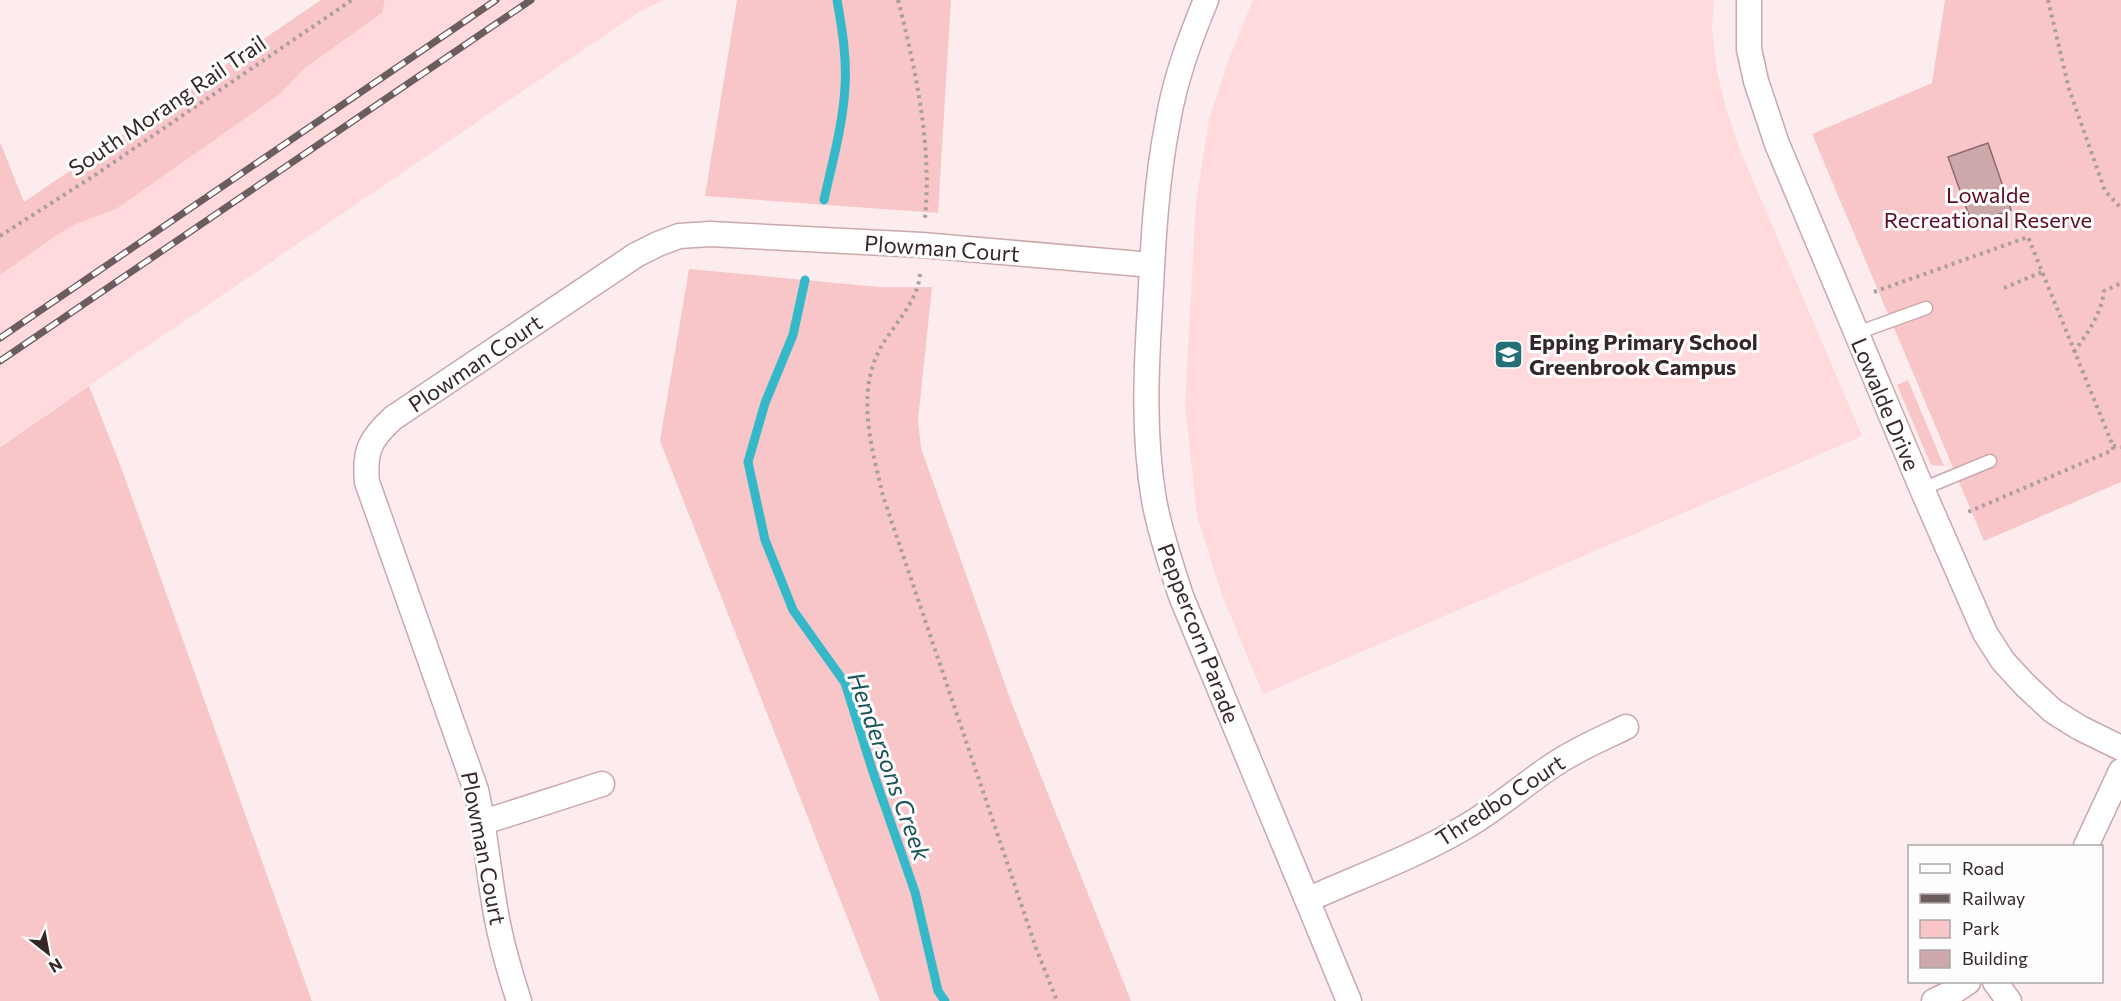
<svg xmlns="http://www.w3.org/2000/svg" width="2121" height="1001" viewBox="0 0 2121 1001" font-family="Commissioner,sans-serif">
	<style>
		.built { fill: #ffd9db }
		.green { fill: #f8c5c9 }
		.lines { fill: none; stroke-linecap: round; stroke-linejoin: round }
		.stream { stroke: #35b9c9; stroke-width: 9 }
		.building { fill: #cda8ab; stroke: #8c6b6d; stroke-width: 1.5 }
		.service-casing { stroke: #cca8ab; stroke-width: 15 }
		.minor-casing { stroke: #cca8ab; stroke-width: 27 }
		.path { stroke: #ab9c9d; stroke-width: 4; stroke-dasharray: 3 4.5; stroke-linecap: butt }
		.service { stroke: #fff; stroke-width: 12 }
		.minor { stroke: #fff; stroke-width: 24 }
		.rail-casing { stroke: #6b5c5d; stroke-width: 7 }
		.rail { stroke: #fdfdfd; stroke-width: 4.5; stroke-dasharray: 14; stroke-linecap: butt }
		.labels { text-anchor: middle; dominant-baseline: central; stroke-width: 6; stroke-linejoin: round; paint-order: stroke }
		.street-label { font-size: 22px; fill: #352728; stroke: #fdfdfd }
		.park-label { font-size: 22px; fill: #5e0c21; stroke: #fdfdfd }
		.poi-label { font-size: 22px; font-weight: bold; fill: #352728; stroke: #fdfdfd; text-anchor: start }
		.water-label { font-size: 24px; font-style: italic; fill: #1c5259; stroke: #fdfdfd }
	</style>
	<rect width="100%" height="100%" fill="#fceced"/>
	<path class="built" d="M 385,0 L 663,0 L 639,12 L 0,446 L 0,275 L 60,233 L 78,223 L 116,208 L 280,94 L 305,68 L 382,13 Z
		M 1253,0 L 1714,0 L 1712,26 L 1716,67 L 1726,109 L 1740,150 L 1862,436 L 1263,694 L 1222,595 L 1197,516 L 1185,405 L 1196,202 L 1209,120 L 1227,64 Z"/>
	<path class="green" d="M 321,0 L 385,0 L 382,13 L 305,68 L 280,94 L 116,209 L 78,223 L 60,233 L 0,275 L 0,142 L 24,202 Z
		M 737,0 L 951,0 L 938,213 L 705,196 Z
		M 1945,0 L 2121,0 L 2121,482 L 1984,541 L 1812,134 L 1932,83 Z
		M 689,269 L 879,287 L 932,287 L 918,420 L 921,448 L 1012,704 L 1131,1001 L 880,1001 L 660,441 Z
		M 1908,380 L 1944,466 L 1931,465 L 1897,385 Z
		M 89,386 L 121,467 L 312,1001 L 0,1001 L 0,447 Z"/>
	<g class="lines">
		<path class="stream" d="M 824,200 C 832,163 843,125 845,87 C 847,58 842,28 837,0
			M 805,280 L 793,335 L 765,403 L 748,462 L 765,540 L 793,610 L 845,683 L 873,772 L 915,892 L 938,991 L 945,1001"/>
	</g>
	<path class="building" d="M 1988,143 L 2011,210 L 1972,224 L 1948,157 Z"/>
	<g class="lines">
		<defs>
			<path id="service" d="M 1857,333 L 1926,308
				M 1922,489 L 1990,461"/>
			<path id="minor" d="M 1206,0 C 1190,39 1175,79 1168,121 C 1156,182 1153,244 1150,306 C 1146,371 1143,435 1154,500 C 1160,533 1171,565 1181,596 L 1349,1001
				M 1749,0 L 1749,49 L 1756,81 L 1777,144 L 1922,489 L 1985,633 L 2003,661 L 2025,685 L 2053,711 L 2080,728 L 2121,748
				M 484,822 L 602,784
				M 2086,846 L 2121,771
				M 1307,900 C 1358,877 1411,858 1460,830 C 1491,813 1517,790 1546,770 C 1571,752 1599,740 1626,727
				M 1995,982 L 2009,1001
				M 519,1001 C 509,970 500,939 495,908 C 488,868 485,829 476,790 L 367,482 C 364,451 370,439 393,418 L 636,255 L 658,244 L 679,236 L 710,234 L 922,245 L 1152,265
				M 1934,1001 L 1953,992 L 1968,982"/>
		</defs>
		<use href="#service" class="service-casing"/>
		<use href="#minor" class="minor-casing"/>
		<path class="path" d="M 898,0 C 916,71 932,145 925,218
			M 2048,0 L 2069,89 L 2105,191 L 2121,208
			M 0,236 L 95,175 L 352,0
			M 920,274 C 918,301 895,323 881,347 C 855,393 872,449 883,496 L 1036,948 L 1057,1001
			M 2004,288 L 2042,272
			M 1874,292 L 2028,237 L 2113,446 L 2113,450 L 1968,512
			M 2074,352 C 2088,332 2101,315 2104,291 L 2121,283
			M 2113,446 L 2121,447"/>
		<use href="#service" class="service"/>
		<use href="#minor" class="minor"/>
		<defs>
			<path id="rail" d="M 0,338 L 496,0
				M 0,361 L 531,0"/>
		</defs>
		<use href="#rail" class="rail-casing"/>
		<use href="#rail" class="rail"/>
	</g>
	<defs>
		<symbol id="school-square" viewBox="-11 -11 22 22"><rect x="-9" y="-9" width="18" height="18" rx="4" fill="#256f78" stroke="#fdfdfd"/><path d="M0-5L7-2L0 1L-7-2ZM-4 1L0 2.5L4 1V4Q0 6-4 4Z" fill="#fff"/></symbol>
	</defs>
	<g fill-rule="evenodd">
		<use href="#school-square" x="1492" y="338" width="33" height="33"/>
	</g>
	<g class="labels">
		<g class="street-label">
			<text transform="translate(167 105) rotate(-34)">South Morang Rail Trail</text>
			<text transform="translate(942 248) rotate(4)">Plowman Court</text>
			<text transform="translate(475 363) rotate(-34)">Plowman Court</text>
			<text transform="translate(1886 404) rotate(67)">Lowalde Drive</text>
			<text transform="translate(1199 633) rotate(69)">Peppercorn Parade</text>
			<text transform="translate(1500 800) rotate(-33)">Thredbo Court</text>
			<text transform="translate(484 848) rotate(79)">Plowman Court</text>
		</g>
		<g class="park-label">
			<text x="1988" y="194">Lowalde<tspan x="1988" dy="25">Recreational Reserve</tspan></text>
		</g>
		<g class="poi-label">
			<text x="1529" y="341">Epping Primary School<tspan x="1529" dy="25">Greenbrook Campus</tspan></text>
		</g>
		<g class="water-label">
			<text transform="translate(890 766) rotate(70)">Hendersons Creek</text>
		</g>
	</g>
	<rect x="1908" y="845" width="195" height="138" fill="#fdfdfd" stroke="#ada7a8" stroke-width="1.5"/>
	<rect x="1920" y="864" width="30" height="9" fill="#ffffff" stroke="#ada7a8" stroke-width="1.5"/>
	<text x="1962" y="875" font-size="18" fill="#352728">Road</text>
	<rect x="1920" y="894" width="30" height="9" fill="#6b5c5d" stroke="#ada7a8" stroke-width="1.5"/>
	<text x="1962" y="905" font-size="18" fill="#352728">Railway</text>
	<rect x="1920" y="920" width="30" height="18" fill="#f8c5c9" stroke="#ada7a8" stroke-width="1.5"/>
	<text x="1962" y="935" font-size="18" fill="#352728">Park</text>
	<rect x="1920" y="950" width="30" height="18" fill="#cda8ab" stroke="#ada7a8" stroke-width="1.5"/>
	<text x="1962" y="965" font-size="18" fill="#352728">Building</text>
	<g transform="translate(48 953) rotate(149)" stroke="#fdfdfd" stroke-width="4.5" paint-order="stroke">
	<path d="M0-4.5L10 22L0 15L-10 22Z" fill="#352728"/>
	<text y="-9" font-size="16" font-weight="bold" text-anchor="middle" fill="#352728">N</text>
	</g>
</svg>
